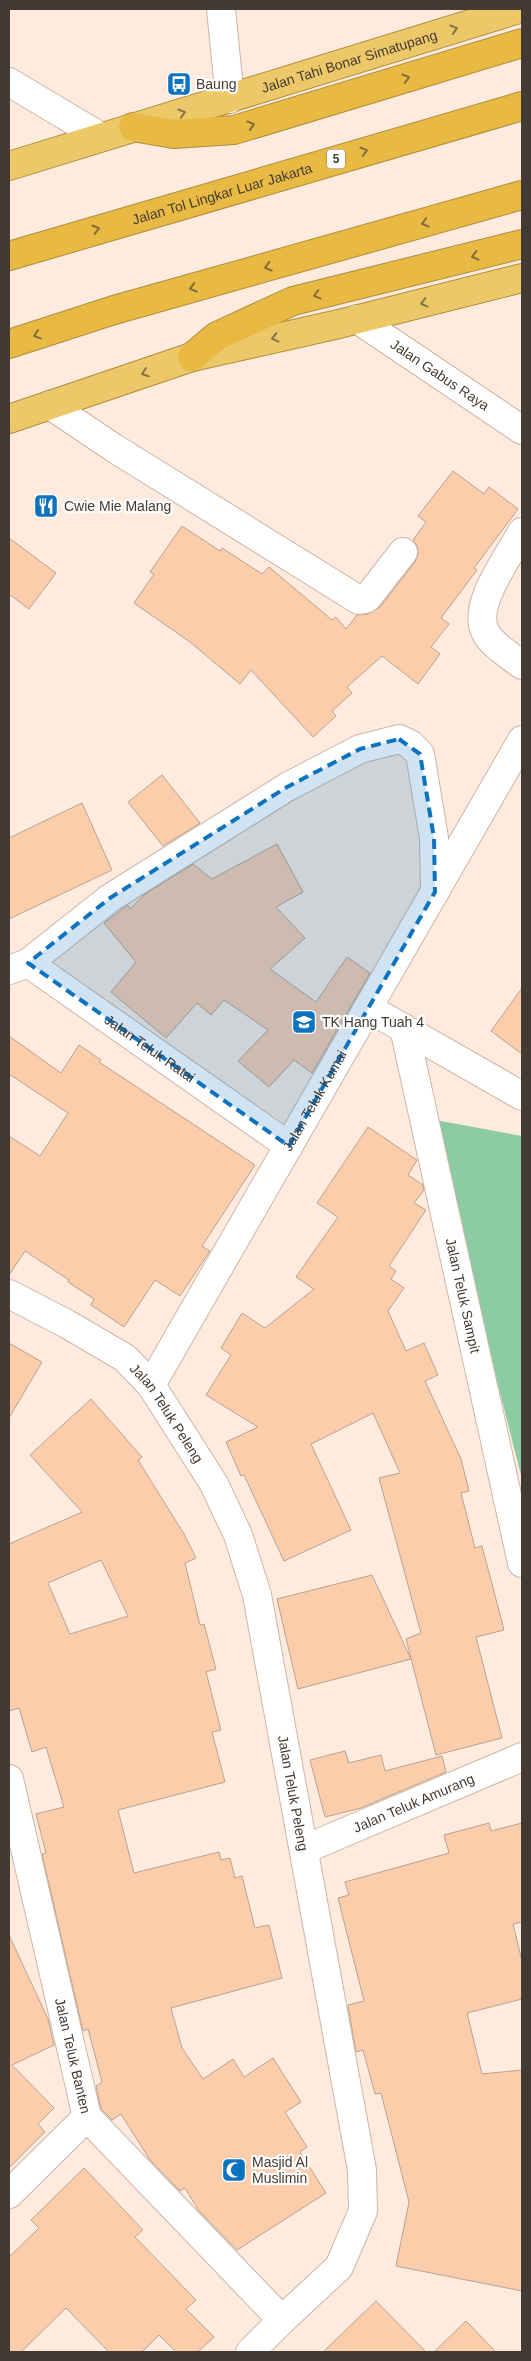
<svg xmlns="http://www.w3.org/2000/svg" width="531" height="2361" viewBox="0 0 531 2361" font-family="Helvetica,sans-serif">
	<style>
		.green { fill: #8dcca2 }
		.building { fill: #fccdaa; stroke: #b8a292; fill-rule: evenodd }
		.lines { fill: none; stroke-linecap: round; stroke-linejoin: round }
		.minor-casing { stroke: #ccb6a6; stroke-width: 30 }
		.trunk-casing { stroke: #ae8d3d; stroke-width: 30 }
		.motorway-casing { stroke: #ae8d3d; stroke-width: 30 }
		.minor { stroke: #fff; stroke-width: 28 }
		.trunk { stroke: #ecc868; stroke-width: 28 }
		.motorway { stroke: #e8ba43; stroke-width: 28 }
		.oneway { stroke: #877348 }
		.oneway2 { stroke: #856d39 }
		.marked { fill: #0e73bf; fill-opacity: 0.2; stroke: #0e73bf; stroke-width: 4; stroke-dasharray: 10 6; stroke-linejoin: round }
		.labels { text-anchor: middle; dominant-baseline: central; stroke-width: 4.5; stroke-linejoin: round; paint-order: stroke }
		.shield { fill: #fff; stroke: #7b7570; stroke-width: 1 }
		.shield-label { font-size: 12px; font-weight: bold; fill: #433a33 }
		.street-label { font-size: 14px; fill: #433a33; stroke: #fff }
		.poi-label { font-size: 14px; fill: #433a33; stroke: #fff; text-anchor: start }
	</style>
	<rect width="100%" height="100%" fill="#feebde"/>
	<path class="green" d="M 430,1119 L 522,1136 L 522,1479 Z"/>
	<path class="building" d="M 453,471 L 484,494 L 489,487 L 518,509 L 474,568 L 477,570 L 441,618 L 449,624 L 431,647 L 440,654 L 418,684 L 382,656 L 347,687 L 352,693 L 332,711 L 336,716 L 313,737 L 251,670 L 240,684 L 190,642 L 134,603 L 154,574 L 150,572 L 182,526 L 220,551 L 222,548 L 262,574 L 269,567 L 332,620 L 336,617 L 346,629 L 357,615 L 368,614 L 380,607 L 415,562 L 418,554 L 417,546 L 413,540 L 426,522 L 418,516 Z
		M 9,538 L 56,573 L 29,609 L 9,594 Z
		M 162,775 L 200,823 L 163,846 L 128,802 Z
		M 82,803 L 112,870 L 9,919 L 9,838 Z
		M 277,844 L 303,892 L 276,907 L 305,938 L 270,969 L 316,1002 L 347,957 L 370,973 L 312,1073 L 294,1060 L 269,1087 L 238,1061 L 268,1030 L 224,1000 L 211,1015 L 197,1003 L 166,1038 L 111,992 L 136,962 L 104,923 L 128,905 L 130,909 L 145,894 L 193,864 L 212,879 Z
		M 522,988 L 522,1054 L 491,1031 Z
		M 9,1036 L 61,1073 L 79,1045 L 101,1060 L 99,1062 L 255,1165 L 202,1246 L 210,1251 L 180,1296 L 155,1280 L 124,1327 L 91,1305 L 94,1299 L 68,1282 L 69,1280 L 25,1251 L 9,1275 L 9,1136 L 40,1156 L 68,1113 L 9,1074 Z
		M 368,1127 L 417,1160 L 408,1175 L 423,1185 L 424,1190 L 414,1203 L 426,1210 L 389,1266 L 396,1271 L 391,1279 L 404,1288 L 388,1311 L 406,1351 L 424,1343 L 438,1375 L 425,1381 L 461,1459 L 469,1491 L 461,1493 L 475,1548 L 482,1546 L 504,1630 L 476,1637 L 502,1738 L 436,1755 L 406,1639 L 421,1633 L 379,1478 L 400,1473 L 373,1413 L 311,1444 L 351,1530 L 284,1561 L 244,1475 L 241,1476 L 226,1442 L 258,1427 L 206,1395 L 231,1355 L 221,1348 L 242,1313 L 265,1328 L 314,1289 L 296,1277 L 338,1217 L 317,1203 Z
		M 9,1343 L 42,1362 L 9,1418 Z
		M 91,1399 L 142,1457 L 138,1460 L 184,1534 L 196,1558 L 185,1563 L 200,1625 L 204,1624 L 216,1669 L 206,1672 L 221,1730 L 212,1732 L 225,1782 L 118,1810 L 134,1873 L 219,1852 L 221,1860 L 230,1858 L 235,1878 L 242,1876 L 255,1928 L 269,1925 L 282,1978 L 171,2008 L 182,2048 L 203,2079 L 233,2059 L 244,2077 L 273,2058 L 301,2102 L 285,2112 L 307,2147 L 300,2152 L 326,2193 L 237,2250 L 199,2211 L 185,2188 L 180,2191 L 150,2160 L 121,2114 L 112,2120 L 101,2109 L 96,2086 L 102,2082 L 88,2029 L 83,2031 L 42,1854 L 46,1853 L 36,1814 L 64,1807 L 46,1747 L 32,1752 L 19,1708 L 9,1711 L 9,1544 L 82,1512 L 30,1455 ZM 101,1560 L 128,1616 L 70,1634 L 48,1583 Z
		M 372,1575 L 411,1659 L 298,1689 L 277,1599 Z
		M 345,1751 L 349,1763 L 381,1755 L 385,1771 L 442,1756 L 446,1772 L 361,1808 L 325,1817 L 310,1760 Z
		M 489,1823 L 491,1831 L 522,1823 L 522,1922 L 513,1924 L 522,1961 L 522,1999 L 467,2013 L 482,2074 L 522,2070 L 522,2291 L 396,2266 L 409,2202 L 381,2093 L 375,2094 L 363,2050 L 356,2052 L 348,2005 L 364,2001 L 338,1898 L 349,1895 L 345,1882 L 449,1853 L 444,1835 Z
		M 9,1935 L 48,2019 L 54,2045 L 12,2065 L 54,2108 L 38,2124 L 45,2132 L 9,2168 Z
		M 84,2168 L 143,2230 L 135,2237 L 196,2300 L 186,2309 L 214,2337 L 198,2352 L 176,2352 L 159,2335 L 142,2352 L 109,2352 L 66,2308 L 21,2352 L 9,2352 L 9,2257 L 39,2228 L 31,2220 Z
		M 376,2301 L 426,2352 L 323,2352 Z
		M 466,2321 L 496,2352 L 434,2352 Z"/>
	<g class="lines">
		<defs>
			<g id="minor">
				<path d="M 221,9 L 230,99"/>
				<path d="M 9,82 L 101,137"/>
				<path id="s1" d="M 357,319 L 522,430"/>
				<path d="M 50,405 L 114,448 L 359,600 L 365,599 L 368,597 L 403,552"/>
				<path d="M 522,532 C 509,556 472,605 485,631 C 491,645 511,656 522,665"/>
				<path d="M 28,963 L 110,898 L 287,787 L 360,749 L 399,739 L 410,744 L 420,754 L 434,838 L 435,892"/>
				<path id="s2" d="M 9,970 L 28,963 L 289,1146"/>
				<path d="M 368,1008 L 522,1096"/>
				<path id="s3" d="M 404,1028 L 522,1563"/>
				<path id="s4" d="M 9,1294 L 67,1324 L 125,1358 L 151,1385 L 214,1484 L 238,1535 L 257,1595 L 362,2170 L 363,2211 L 339,2267 L 282,2320 L 250,2352"/>
				<path id="s5" d="M 151,1385 L 522,740"/>
				<path id="s6" d="M 9,1779 L 87,2117 L 282,2320"/>
				<path id="s7" d="M 305,1849 L 522,1757"/>
				<path d="M 9,2194 L 87,2117"/>
			</g>
			<g id="trunk">
				<path id="s8" d="M 9,166 L 519,9"/>
				<path d="M 9,419 L 192,357 L 339,324 L 522,278"/>
			</g>
			<g id="motorway">
				<path d="M 133,127 L 174,134 L 234,130 L 522,43"/>
				<path id="s9" d="M 9,256 L 522,106"/>
				<path d="M 9,344 L 114,310 L 522,195"/>
				<path d="M 192,357 L 217,336 L 293,301 L 522,244"/>
			</g>
		</defs>
		<use href="#minor" class="minor-casing"/>
		<use href="#trunk" class="trunk-casing"/>
		<use href="#motorway" class="motorway-casing"/>
		<use href="#minor" class="minor"/>
		<use href="#trunk" class="trunk"/>
		<use href="#motorway" class="motorway"/>
	</g>
	<defs><path id="oneway-chevron" d="M-2-3.5L2.5 0L-2 3.5" fill="none" stroke-width="1.6" stroke-linecap="round" stroke-linejoin="round" transform="scale(1.25)"/></defs>
	<g class="oneway">
		<use href="#oneway-chevron" transform="translate(454 29) rotate(-17)"/>
		<use href="#oneway-chevron" transform="translate(182 113) rotate(-16)"/>
		<use href="#oneway-chevron" transform="translate(424 303) rotate(166)"/>
		<use href="#oneway-chevron" transform="translate(275 338) rotate(167)"/>
		<use href="#oneway-chevron" transform="translate(145 373) rotate(161)"/>
	</g>
	<g class="oneway2">
		<use href="#oneway-chevron" transform="translate(406 78) rotate(-17)"/>
		<use href="#oneway-chevron" transform="translate(251 125) rotate(-17)"/>
		<use href="#oneway-chevron" transform="translate(364 151) rotate(-16)"/>
		<use href="#oneway-chevron" transform="translate(425 223) rotate(164)"/>
		<use href="#oneway-chevron" transform="translate(96 229) rotate(-16)"/>
		<use href="#oneway-chevron" transform="translate(475 256) rotate(166)"/>
		<use href="#oneway-chevron" transform="translate(268 267) rotate(164)"/>
		<use href="#oneway-chevron" transform="translate(193 288) rotate(164)"/>
		<use href="#oneway-chevron" transform="translate(317 295) rotate(166)"/>
		<use href="#oneway-chevron" transform="translate(37 335) rotate(162)"/>
	</g>
	<path class="marked" d="M 399,739 L 420,754 L 434,838 L 435,892 L 289,1146 L 28,963 L 110,898 L 287,787 L 360,749 Z"/>
	<defs>
		<symbol id="bus-square" viewBox="-11 -11 22 22"><rect x="-9" y="-9" width="18" height="18" rx="4" fill="#0e73bf" stroke="#fff"/><path d="M-5-6H5V4H4V6H2V4H-2V6H-4V4H-5ZM-3.5-4V0h7V-4ZM-3.5 1.2v1.5H-2V1.2ZM2 1.2v1.5H3.5V1.2Z" fill="#fff"/></symbol>
		<symbol id="restaurant-square" viewBox="-11 -11 22 22"><rect x="-9" y="-9" width="18" height="18" rx="4" fill="#0e73bf" stroke="#fff"/><path d="M-5-6h1v4h1v-4h1v4h1v-4h1v5L-1.5 .5V6h-2V.5L-5-1ZM5-6V6H3V1.5H1.5Q1.5-4 5-6Z" fill="#fff"/></symbol>
		<symbol id="school-square" viewBox="-11 -11 22 22"><rect x="-9" y="-9" width="18" height="18" rx="4" fill="#0e73bf" stroke="#fff"/><path d="M0-5L7-2L0 1L-7-2ZM-4 1L0 2.5L4 1V4Q0 6-4 4Z" fill="#fff"/></symbol>
		<symbol id="mosque-square" viewBox="-11 -11 22 22"><rect x="-9" y="-9" width="18" height="18" rx="4" fill="#0e73bf" stroke="#fff"/><path d="M3.5-4.9A6 6 0 1 0 3.5 4.9A5 5 0 1 1 3.5-4.9Z" fill="#fff"/></symbol>
	</defs>
	<g fill-rule="evenodd">
		<use href="#bus-square" x="165" y="70" width="28" height="28"/>
		<use href="#restaurant-square" x="32" y="492" width="28" height="28"/>
		<use href="#school-square" x="290" y="1008" width="28" height="28"/>
		<use href="#mosque-square" x="220" y="2156" width="28" height="28"/>
	</g>
	<g class="labels">
		<rect class="shield" x="327" y="149.5" width="18" height="19" rx="4"/>
		<g class="shield-label">
			<text x="336" y="159">5</text>
		</g>
		<g class="street-label">
			<text stroke="none"><textPath href="#s8" startOffset="356">Jalan Tahi Bonar Simatupang</textPath></text>
			<text stroke="none"><textPath href="#s9" startOffset="222">Jalan Tol Lingkar Luar Jakarta</textPath></text>
			<text stroke="none"><textPath href="#s1" startOffset="100">Jalan Gabus Raya</textPath></text>
			<text stroke="none"><textPath href="#s2" startOffset="169">Jalan Teluk Ratai</textPath></text>
			<text stroke="none"><textPath href="#s5" startOffset="328">Jalan Teluk Kumai</textPath></text>
			<text stroke="none"><textPath href="#s3" startOffset="274">Jalan Teluk Sampit</textPath></text>
			<text stroke="none"><textPath href="#s4" startOffset="202">Jalan Teluk Peleng</textPath></text>
			<text stroke="none"><textPath href="#s4" startOffset="608">Jalan Teluk Peleng</textPath></text>
			<text stroke="none"><textPath href="#s7" startOffset="118">Jalan Teluk Amurang</textPath></text>
			<text stroke="none"><textPath href="#s6" startOffset="284">Jalan Teluk Banten</textPath></text>
		</g>
		<g class="poi-label">
			<text x="196" y="84">Baung</text>
			<text x="64" y="506">Cwie Mie Malang</text>
			<text x="322" y="1022">TK Hang Tuah 4</text>
			<text x="252" y="2162">Masjid Al<tspan x="252" dy="16">Muslimin</tspan></text>
		</g>
	</g>
	<rect width="531" height="2361" fill="none" stroke="#433a33" stroke-width="20"/>
</svg>
